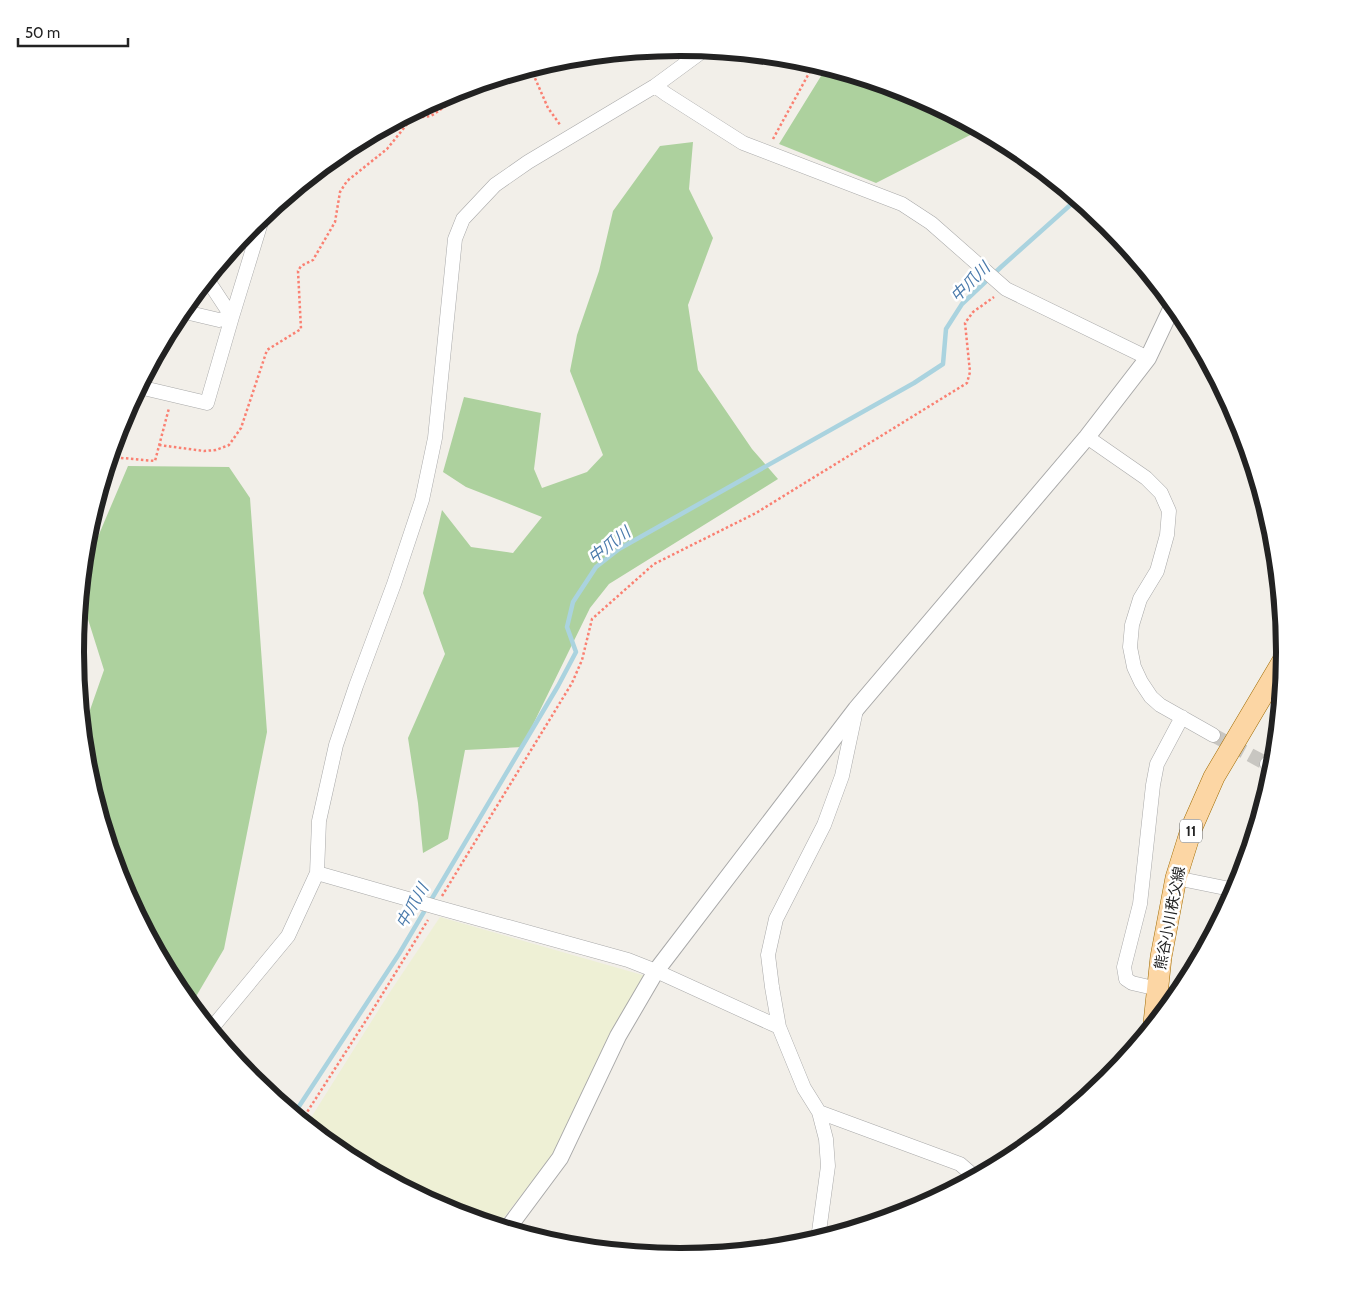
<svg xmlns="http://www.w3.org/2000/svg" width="1360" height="1304" viewBox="0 0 1360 1304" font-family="Cabin,'Noto Sans JP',sans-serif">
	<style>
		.farmland { fill: #eef0d5 }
		.forest { fill: #add19e }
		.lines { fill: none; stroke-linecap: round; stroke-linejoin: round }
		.stream { stroke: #aad3df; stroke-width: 4.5 }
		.minor-tunnel { stroke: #c8c6c1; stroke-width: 14; stroke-dasharray: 14 7; stroke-linecap: butt }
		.minor-casing { stroke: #a9a9a9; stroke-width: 15 }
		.tertiary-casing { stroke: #a9a9a9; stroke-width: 18 }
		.primary-casing { stroke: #a06b00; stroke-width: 22 }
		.path { stroke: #fa8072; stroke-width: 2.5; stroke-dasharray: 2.5 2.5; stroke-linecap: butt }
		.minor { stroke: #fff; stroke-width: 14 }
		.tertiary { stroke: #fff; stroke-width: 16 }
		.primary { stroke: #fcd6a4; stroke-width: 21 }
		.labels { text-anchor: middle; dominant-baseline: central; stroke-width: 5; stroke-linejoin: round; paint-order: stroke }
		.shield { fill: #fff; stroke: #646464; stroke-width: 1 }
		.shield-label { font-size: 14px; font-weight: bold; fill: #222 }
		.street-label { font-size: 15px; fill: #222; stroke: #fff }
		.water-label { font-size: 16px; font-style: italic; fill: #4a7aab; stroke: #fff }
		.rim { fill: none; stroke: #222; stroke-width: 6 }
	</style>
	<rect width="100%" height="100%" fill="#f2efe9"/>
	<path class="farmland" d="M 440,917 L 646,976 L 551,1157 L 498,1225 L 448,1210 L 344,1154 L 307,1124 L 388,995 Z"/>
	<path class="forest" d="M 826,68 L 912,94 L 980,130 L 876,183 L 779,144 Z
		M 693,142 L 689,189 L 713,238 L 688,305 L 698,370 L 752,449 L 778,479 L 609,584 L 590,608 L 522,747 L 465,750 L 448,839 L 423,853 L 418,803 L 408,738 L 445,654 L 423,593 L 442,510 L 471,547 L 513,553 L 542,517 L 466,487 L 443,472 L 464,397 L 541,413 L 534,469 L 542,488 L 587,472 L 603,455 L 570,371 L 577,335 L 599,271 L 613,211 L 660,146 Z
		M 128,466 L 229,467 L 250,498 L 267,732 L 224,949 L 191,1005 L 177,988 L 121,883 L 87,770 L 83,730 L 104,670 L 81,597 L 83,572 Z"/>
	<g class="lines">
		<path class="stream" d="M 294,1114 L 399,954 L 558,686 L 576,652 L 567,627 L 573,602 L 596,567 L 619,549 L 914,383 L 943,364 L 946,329 L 962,304 L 1001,267 L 1077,199"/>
		<path class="minor-tunnel" d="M 1213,735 L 1267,764"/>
		<defs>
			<path id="minor" d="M 655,86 L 666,94 L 743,143 L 902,204 L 931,223 L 1006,289 L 1148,358
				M 207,279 L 232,317
				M 181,311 L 219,320 L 232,317
				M 139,387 L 207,403 L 232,317 L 263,216
				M 1087,437 L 1146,478 L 1161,493 L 1169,511 L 1167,535 L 1157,571 L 1140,599 L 1132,625 L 1130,647 L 1134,667 L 1141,682 L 1151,697 L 1160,705 L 1213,735
				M 1267,764 L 1273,767
				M 317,873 L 436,907 L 628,960 L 656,971 L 779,1027
				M 1176,878 L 1235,890
				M 1158,989 L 1132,983 L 1126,979 L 1124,967 L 1140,904 L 1153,785 L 1157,764 L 1182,717
				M 211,1029 L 288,936 L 317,873 L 319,821 L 336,745 L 356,686 L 394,584 L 422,500 L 435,438 L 455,239 L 463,219 L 495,185 L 528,162 L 655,86 L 704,50
				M 819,1112 L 960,1164 L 975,1177
				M 818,1239 L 828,1166 L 826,1139 L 819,1112 L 804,1088 L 779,1027 L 772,987 L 768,955 L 776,919 L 824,825 L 842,776 L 856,710"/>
			<path id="tertiary" d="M 508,1228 L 560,1158 L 618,1036 L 656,971 L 856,709 L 1087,437 L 1148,358 L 1173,305"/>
			<path id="primary" d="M 1154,1023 L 1161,957 L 1176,878 L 1192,827 L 1214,777 L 1284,659"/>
		</defs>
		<use href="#minor" class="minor-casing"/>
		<use href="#tertiary" class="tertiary-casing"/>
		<use href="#primary" class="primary-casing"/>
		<path class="path" d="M 531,69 L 548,108 L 561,126
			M 773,139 L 814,64
			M 159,445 L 204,451 L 216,450 L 229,445 L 241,428 L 267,350 L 301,329 L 298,271 L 301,266 L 313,260 L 335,222 L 340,192 L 347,181 L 387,149 L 412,118 L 431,116 L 477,85
			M 111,457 L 155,461 L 169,408
			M 442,896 L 572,683 L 582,660 L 592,619 L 654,564 L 756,513 L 967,383 L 970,372 L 965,323 L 973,312 L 994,297
			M 302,1120 L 372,1011 L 428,920"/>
		<use href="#minor" class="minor"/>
		<use href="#tertiary" class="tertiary"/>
		<use href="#primary" class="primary"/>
	</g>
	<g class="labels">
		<rect class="shield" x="1180" y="819.5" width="22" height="23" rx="4"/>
		<g class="shield-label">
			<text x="1191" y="831">11</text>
		</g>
		<g class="street-label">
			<text transform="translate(1170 918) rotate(-79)">熊谷小川秩父線</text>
		</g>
		<g class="water-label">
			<text transform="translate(970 282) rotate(-45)">中爪川</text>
			<text transform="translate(609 545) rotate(-37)">中爪川</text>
			<text transform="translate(412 906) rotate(-60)">中爪川</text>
		</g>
	</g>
	<path d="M0 0H1360V1304H0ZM84 652a596 596 0 1 1 1192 0a596 596 0 1 1-1192 0Z" fill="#fff" fill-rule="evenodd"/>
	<path class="rim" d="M84 652a596 596 0 1 1 1192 0a596 596 0 1 1-1192 0Z"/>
	<path d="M18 38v8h110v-8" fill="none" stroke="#222222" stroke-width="2.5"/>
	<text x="25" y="38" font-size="15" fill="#222222" stroke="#ffffff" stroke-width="4" paint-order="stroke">50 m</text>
</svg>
